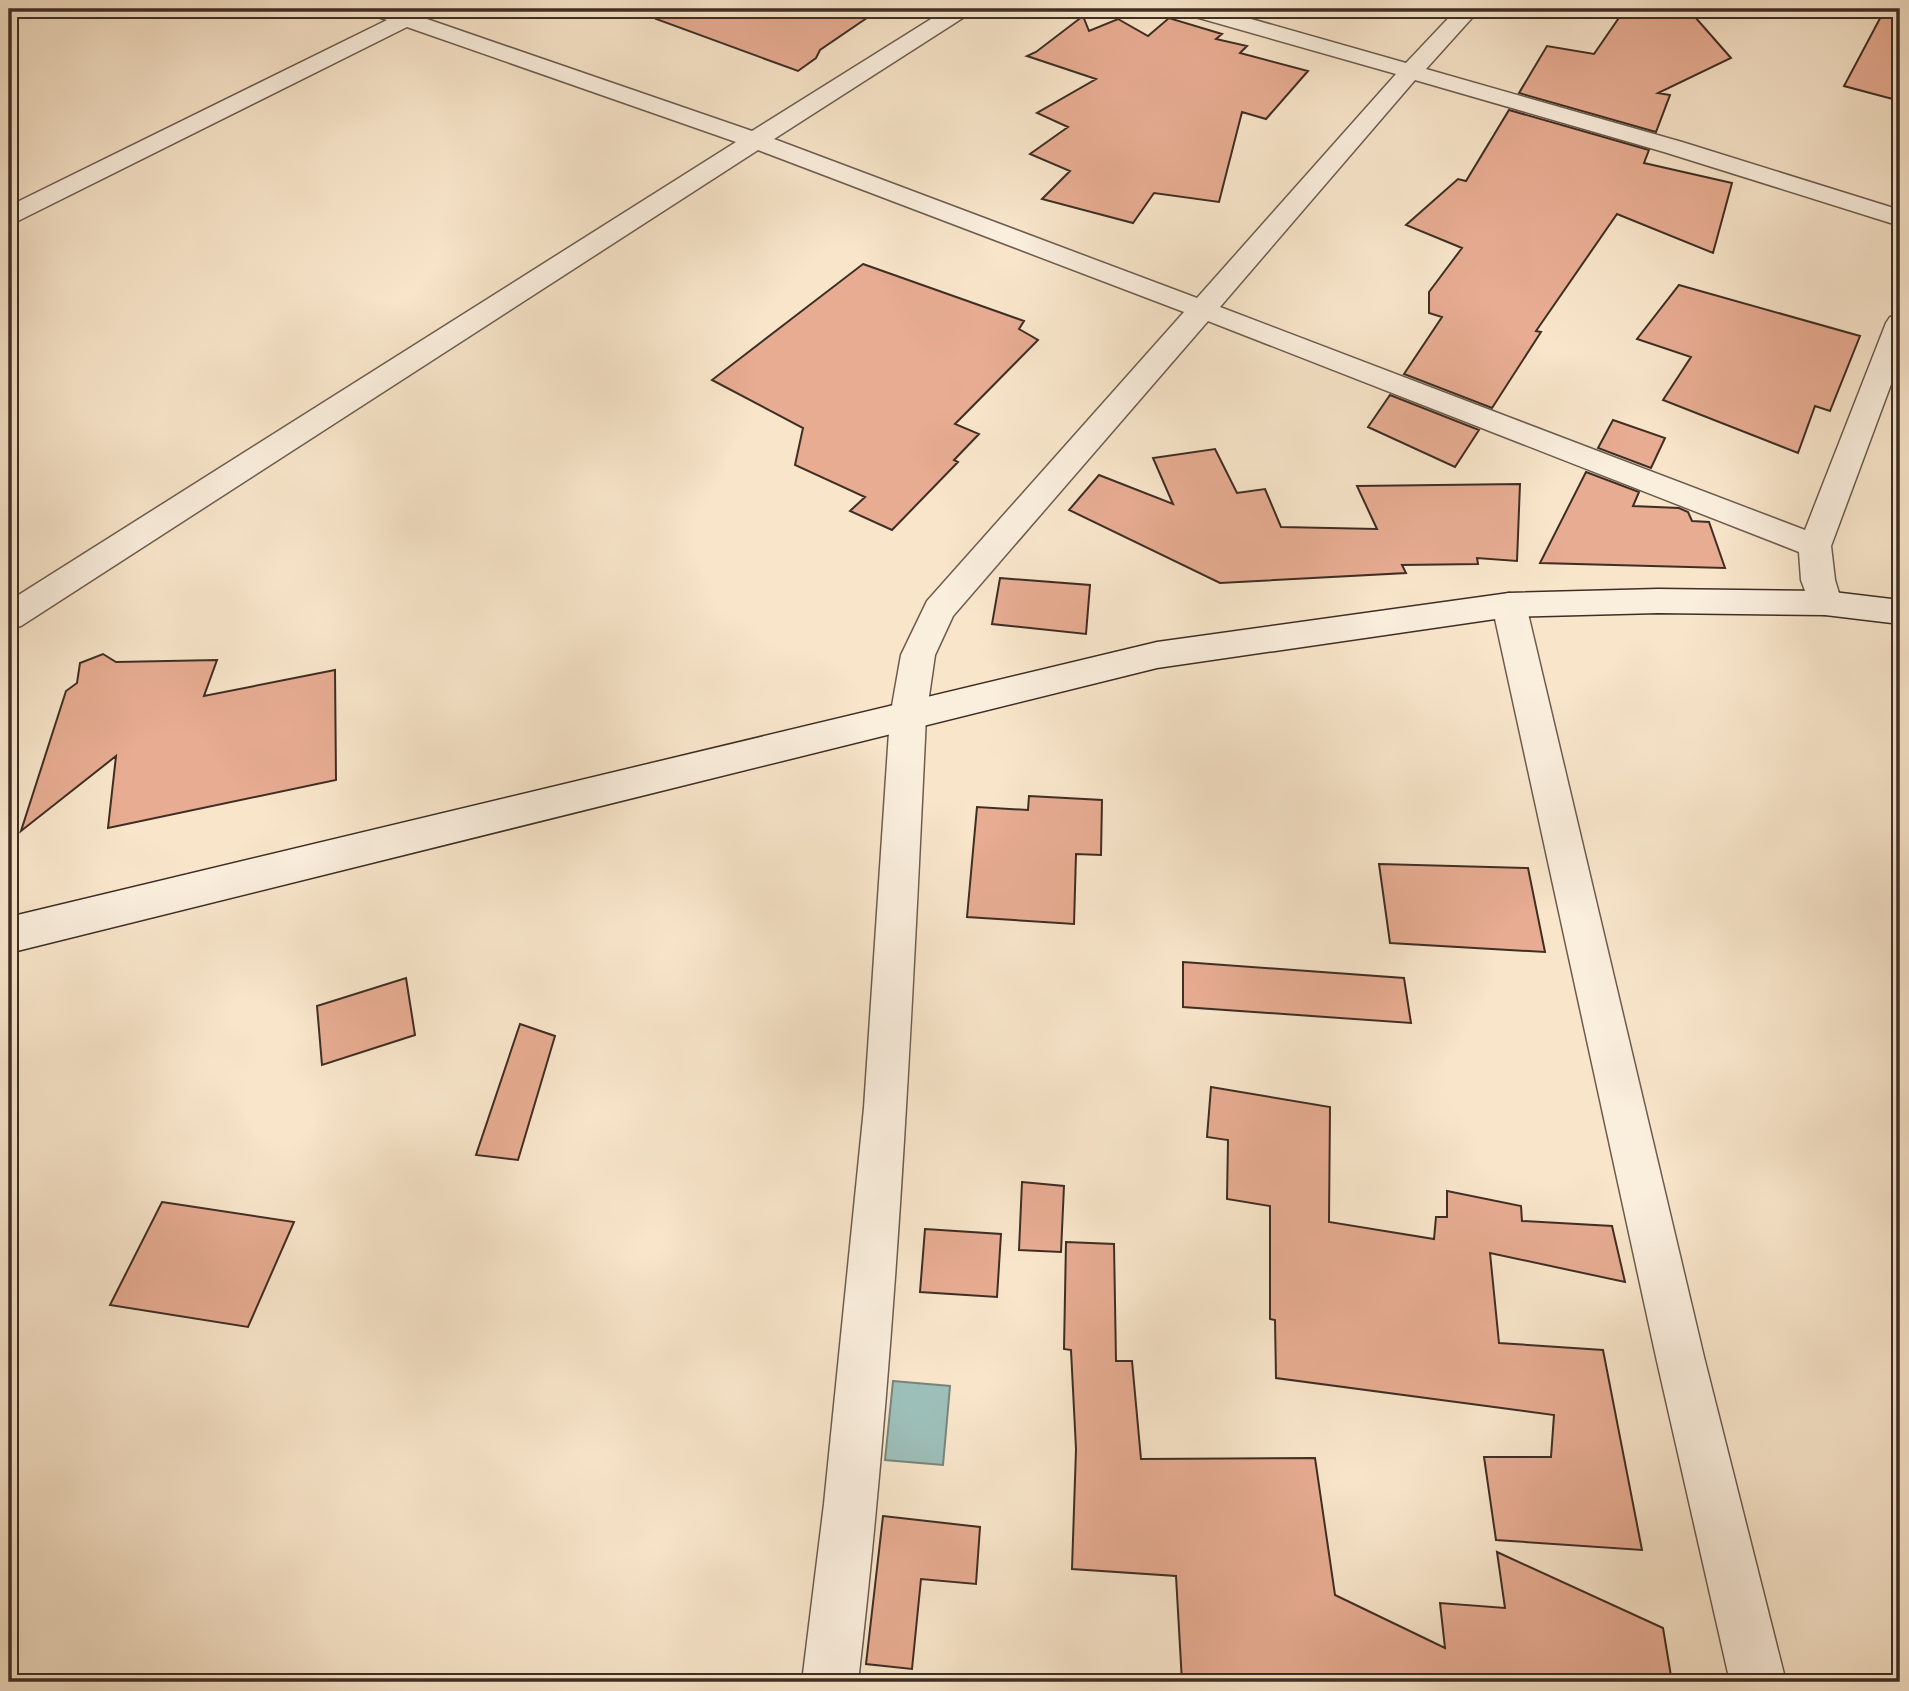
<svg xmlns="http://www.w3.org/2000/svg" width="1909" height="1691" viewBox="0 0 1909 1691" font-family="'EB Garamond',serif">
	<style>
		.water { fill: #9dbfb9; stroke: #77857d; stroke-width: 2 }
		.building { fill: #e7ac92; stroke: #3f2e24; stroke-width: 2 }
		.lines { fill: none; stroke-linecap: round; stroke-linejoin: round }
		.street-casing { stroke: #6d5c4e; stroke-width: 3 }
		.secondary-casing { stroke: #3f2e24; stroke-width: 3 }
		.street { fill: #faeedd; fill-rule: evenodd }
		.secondary { fill: #faeedd; fill-rule: evenodd }
	</style>
	<rect width="100%" height="100%" fill="#f8e5ca"/>
	<filter id="stains"><feTurbulence type="fractalNoise" baseFrequency=".00286" numOctaves="4"/><feColorMatrix values="0 0 0 0 .2 0 0 0 0 .09 0 0 0 0 .02 0 0 0 .5 -.17"/></filter>
	<radialGradient id="worn" r=".72"><stop offset=".6" stop-color="#630" stop-opacity="0"/><stop offset="1" stop-color="#630" stop-opacity=".3"/></radialGradient>
	<path class="water" d="M 893,1381 L 950,1386 L 943,1465 L 885,1460 Z"/>
	<path class="building" d="M 659,9 L 734,9 L 767,16 L 780,9 L 880,9 L 820,50 L 816,58 L 798,71 L 656,19 Z
		M 1625,9 L 1688,9 L 1731,58 L 1658,93 L 1670,95 L 1656,132 L 1519,93 L 1547,46 L 1594,54 Z
		M 1885,9 L 1900,9 L 1900,101 L 1844,86 Z
		M 1083,16 L 1089,31 L 1118,19 L 1148,36 L 1169,18 L 1222,34 L 1216,39 L 1247,46 L 1240,53 L 1308,71 L 1266,119 L 1242,112 L 1219,202 L 1154,193 L 1133,223 L 1042,199 L 1070,171 L 1030,154 L 1068,127 L 1037,113 L 1096,79 L 1027,56 L 1036,52 Z
		M 1509,110 L 1649,150 L 1644,163 L 1732,183 L 1713,253 L 1617,214 L 1536,331 L 1541,332 L 1492,408 L 1404,374 L 1442,317 L 1429,313 L 1429,292 L 1462,248 L 1406,225 L 1458,179 L 1466,181 Z
		M 863,264 L 1024,321 L 1019,329 L 1038,340 L 955,424 L 979,434 L 954,460 L 958,462 L 892,530 L 850,511 L 865,497 L 795,465 L 803,428 L 712,380 Z
		M 1679,285 L 1860,336 L 1830,411 L 1815,406 L 1798,453 L 1663,400 L 1691,357 L 1637,339 Z
		M 1390,395 L 1479,430 L 1455,467 L 1368,427 Z
		M 1613,420 L 1665,438 L 1651,468 L 1598,448 Z
		M 1215,449 L 1237,493 L 1265,489 L 1281,527 L 1377,529 L 1357,486 L 1520,484 L 1517,561 L 1477,558 L 1478,564 L 1402,565 L 1406,573 L 1220,583 L 1069,510 L 1099,475 L 1173,504 L 1153,458 Z
		M 1586,472 L 1639,492 L 1633,506 L 1679,508 L 1688,512 L 1692,521 L 1709,522 L 1725,568 L 1540,563 Z
		M 1000,578 L 1090,585 L 1086,634 L 992,624 Z
		M 103,654 L 116,662 L 217,660 L 204,696 L 335,670 L 336,780 L 108,828 L 116,756 L 21,831 L 66,691 L 77,683 L 80,663 Z
		M 1029,796 L 1102,800 L 1101,855 L 1076,854 L 1074,924 L 967,917 L 977,807 L 1028,810 Z
		M 1379,864 L 1528,868 L 1545,952 L 1390,943 Z
		M 1183,962 L 1404,978 L 1411,1023 L 1183,1007 Z
		M 406,978 L 415,1035 L 322,1065 L 317,1006 Z
		M 520,1024 L 555,1036 L 518,1160 L 476,1155 Z
		M 1211,1087 L 1330,1107 L 1329,1222 L 1434,1239 L 1436,1217 L 1447,1217 L 1447,1191 L 1521,1206 L 1522,1221 L 1612,1226 L 1625,1282 L 1490,1253 L 1499,1343 L 1603,1350 L 1642,1550 L 1496,1540 L 1484,1457 L 1551,1457 L 1554,1415 L 1276,1378 L 1275,1320 L 1270,1319 L 1270,1206 L 1227,1199 L 1228,1140 L 1207,1137 Z
		M 1022,1182 L 1064,1186 L 1061,1252 L 1019,1250 Z
		M 162,1202 L 294,1222 L 248,1327 L 110,1305 Z
		M 925,1229 L 1001,1234 L 997,1297 L 920,1292 Z
		M 1066,1242 L 1114,1244 L 1116,1361 L 1132,1361 L 1141,1459 L 1315,1458 L 1335,1595 L 1445,1648 L 1440,1603 L 1505,1608 L 1497,1552 L 1663,1628 L 1672,1682 L 1182,1682 L 1176,1576 L 1072,1569 L 1076,1449 L 1071,1350 L 1064,1349 Z
		M 883,1516 L 980,1527 L 976,1584 L 921,1579 L 912,1669 L 866,1664 Z"/>
	<g class="lines">
		<defs>
			<path id="street" d="M 366,9 L 404,11 L 425,9 L 428,13 L 424,18 L 752,131 L 947,9 L 972,9 L 969,14 L 774,139 L 1197,298 L 1396,74 L 1185,14 L 1182,9 L 1216,9 L 1406,63 L 1457,9 L 1480,9 L 1426,69 L 1682,142 L 1900,210 L 1900,226 L 1664,152 L 1415,80 L 1220,307 L 1805,530 L 1886,323 L 1890,317 L 1900,315 L 1900,360 L 1831,546 L 1835,580 L 1842,603 L 1837,612 L 1825,615 L 1813,612 L 1801,580 L 1799,552 L 1208,321 L 953,616 L 935,655 L 926,717 C 911,1039 895,1362 858,1682 L 802,1682 L 824,1504 L 864,1108 L 890,717 L 901,655 L 927,601 L 1184,312 L 758,150 L 21,626 L 9,629 L 9,601 L 736,142 L 407,27 L 18,221 L 9,224 L 9,206 L 387,20 L 369,14 Z
				M 1509,593 L 1521,596 L 1526,605 L 1704,1357 L 1786,1682 L 1730,1682 L 1656,1357 L 1492,605 L 1497,596 Z"/>
			<path id="secondary" d="M 1658,589 L 1825,591 L 1900,600 L 1900,624 L 1825,615 L 1658,613 L 1509,617 L 1157,668 L 9,953 L 9,917 L 1157,642 L 1509,593 Z"/>
		</defs>
		<use href="#street" class="street-casing"/>
		<use href="#secondary" class="secondary-casing"/>
		<use href="#street" class="street"/>
		<use href="#secondary" class="secondary"/>
	</g>
	<rect width="1909" height="1691" fill="none" stroke="#f8e5ca" stroke-width="35"/>
	<rect x="10" y="10" width="1888" height="1670" fill="none" stroke="#3f2e24" stroke-width="3.5"/>
	<rect x="18" y="18" width="1874" height="1656" fill="none" stroke="#3f2e24" stroke-width="2"/>
	<rect width="100%" height="100%" filter="url(#stains)"/>
	<rect width="100%" height="100%" fill="url(#worn)"/>
</svg>
